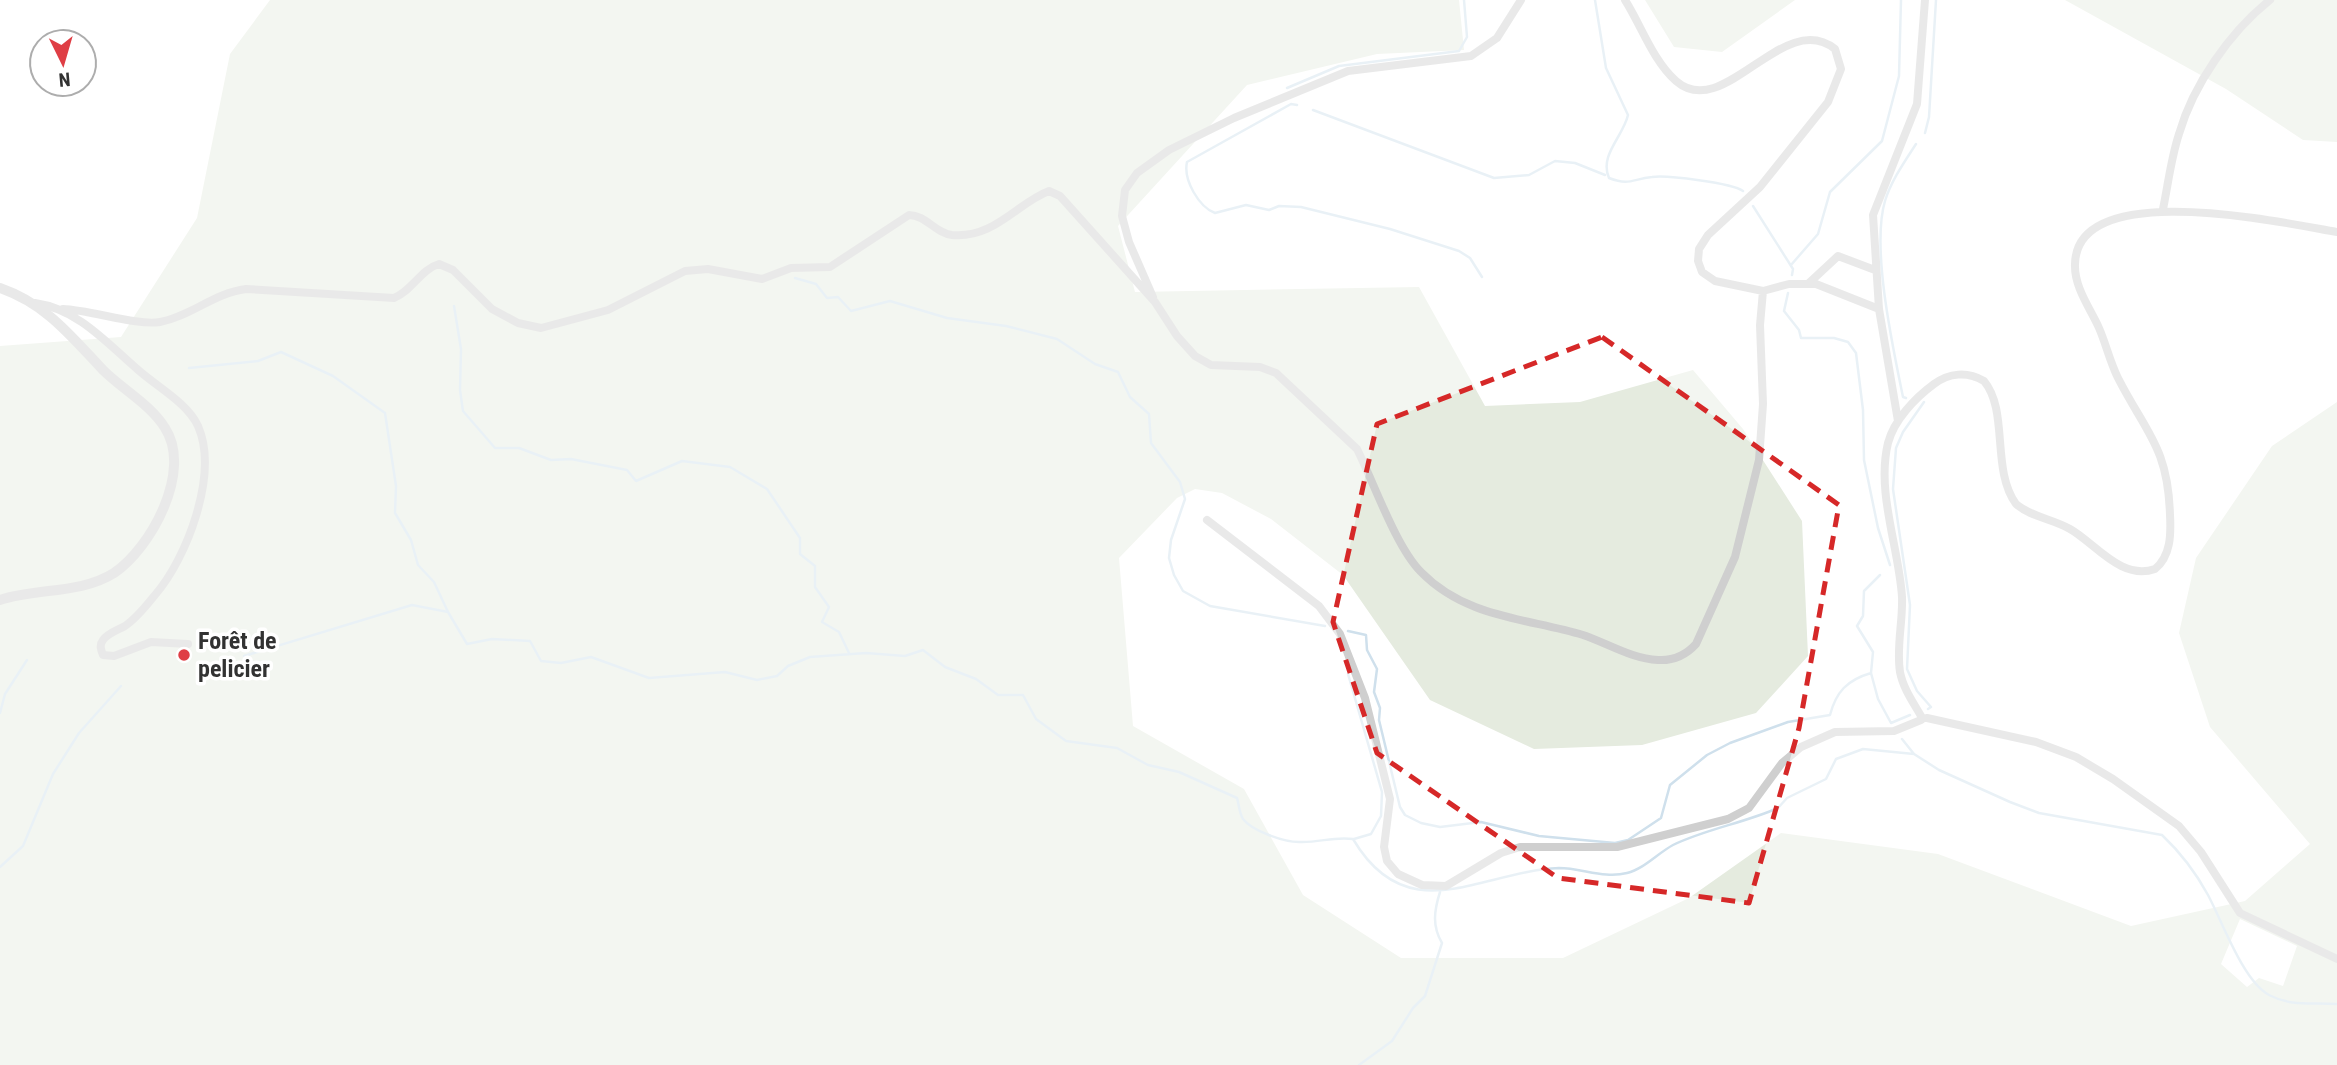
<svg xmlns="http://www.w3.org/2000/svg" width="2337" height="1065" viewBox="0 0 2337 1065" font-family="'Roboto Condensed',sans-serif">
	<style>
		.green { fill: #e5ebdf; fill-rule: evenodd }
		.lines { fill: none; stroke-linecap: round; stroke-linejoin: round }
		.stream { stroke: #cfe0ec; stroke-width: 2.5 }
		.minor { stroke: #cfcfcf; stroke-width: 8 }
		.tertiary { stroke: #cfcfcf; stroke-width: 10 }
		.marked { fill: none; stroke: #d62828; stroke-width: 5; stroke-dasharray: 14 9; stroke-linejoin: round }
		.poi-dot { fill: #df3e45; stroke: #fff; stroke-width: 2.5 }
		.labels { text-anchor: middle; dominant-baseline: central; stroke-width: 7; stroke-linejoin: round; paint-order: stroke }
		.poi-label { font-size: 24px; font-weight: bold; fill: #323232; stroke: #fff; text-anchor: start }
	</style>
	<rect width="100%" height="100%" fill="#fff"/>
	<path class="green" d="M 270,0 L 1459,0 L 1464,50 L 1377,54 L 1247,85 L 1118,226 L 1135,292 L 1419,287 L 1485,406 L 1580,402 L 1693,370 L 1743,429 L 1802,521 L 1808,656 L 1756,713 L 1642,745 L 1534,749 L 1430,700 L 1343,575 L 1271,519 L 1222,493 L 1195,489 L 1177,498 L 1119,558 L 1133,726 L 1244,789 L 1303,895 L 1401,958 L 1563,958 L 1689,898 L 1781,833 L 1938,854 L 2131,926 L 2245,901 L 2310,844 L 2210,727 L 2179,633 L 2196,558 L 2272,446 L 2337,402 L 2337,1065 L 0,1065 L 0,346 L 121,337 L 197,218 L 230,54 ZM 2240,919 L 2297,946 L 2283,986 L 2259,978 L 2247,987 L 2221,964 Z
		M 1645,0 L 1795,0 L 1722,52 L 1674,47 Z
		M 2065,0 L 2337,0 L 2337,142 L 2303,140 L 2226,89 Z"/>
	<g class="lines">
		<path class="stream" d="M 1595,0 L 1606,68 L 1628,115 C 1623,137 1599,155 1609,178 C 1630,186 1632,179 1652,177 C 1667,175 1732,183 1743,191
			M 1287,88 L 1339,66 L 1459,51 L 1467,37 L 1464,0
			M 1297,105 L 1291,104 L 1187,162 C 1183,180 1199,207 1215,213 L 1246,205 L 1269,210 L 1279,206 L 1301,207 L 1390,229 L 1459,251 L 1470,258 L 1482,277
			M 1313,110 L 1494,178 L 1529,175 L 1555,161 L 1575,163 L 1605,175
			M 1925,133 L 1929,117 L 1936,0
			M 1753,206 L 1793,269 L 1792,275
			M 1791,265 L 1818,234 L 1830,192 L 1882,141 L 1899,76 L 1901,0
			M 795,278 L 816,284 L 827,298 L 838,297 L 851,311 L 890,301 L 947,318 L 1006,326 L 1057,339 L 1095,364 L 1118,372 L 1130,397 L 1149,414 L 1151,443 L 1180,482 L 1185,499 L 1171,540 L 1169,558 L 1174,575 L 1183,591 L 1210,606 L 1325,626
			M 1788,293 L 1784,311 L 1799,330 L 1801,338 L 1834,338 L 1848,342 L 1856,353 L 1863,410 L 1864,460 L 1878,528 L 1890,565
			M 454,306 L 461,349 L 460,390 L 463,411 L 495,448 L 519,448 L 551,460 L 571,459 L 627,470 L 636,481 L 682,461 L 730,467 L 767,489 L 800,538 L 800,554 L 815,566 L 815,587 L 829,607 L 822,622 L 839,632 L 849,653
			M 189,368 L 258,361 L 281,352 L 333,376 L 385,413 L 396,486 L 395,513 L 411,540 L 418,565 L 434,582 L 448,612
			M 1906,398 L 1903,397 C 1893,348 1871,248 1885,201 C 1891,181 1905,161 1916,144
			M 1924,402 L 1903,432 L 1896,448 L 1893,489 L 1910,605 L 1907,669 L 1917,691 L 1931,707 L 1928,709
			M 1880,575 L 1864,591 L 1863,616 L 1857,626 L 1873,652 L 1871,673 L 1878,699 L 1891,723 L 1910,715
			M 1348,631 L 1366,635 L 1367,650 L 1377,669 L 1374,692 L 1380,708 L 1379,720 L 1400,807 L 1405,815 L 1421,823 L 1440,827 L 1481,822 L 1539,836 L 1615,843 L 1628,840 L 1661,818 L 1670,785 L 1707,755 L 1730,743 L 1788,722 L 1830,715 C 1836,692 1847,680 1871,673
			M 244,656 L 412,605 L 448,612 L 467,644 L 492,639 L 530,641 L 541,661 L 561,663 L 591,657 L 649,678 L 725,672 L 757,680 L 777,676 L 788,666 L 810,657 L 866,653 L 905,656 L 923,650 L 945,667 L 976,679 L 998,695 L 1023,695 L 1036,719 L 1066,741 L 1117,748 L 1148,765 L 1179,772 L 1237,798 C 1239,804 1239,813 1243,819 C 1252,831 1284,842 1299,842 C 1319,843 1334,836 1353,839 C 1408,932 1481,871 1559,868 C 1582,868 1604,879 1627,873 C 1644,869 1658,853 1673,845 C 1706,829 1744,823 1778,808 L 1787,798 L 1826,779 L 1836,759 L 1863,749 L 1914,754
			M 1348,674 L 1382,792 L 1381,816 L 1371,834 L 1354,839
			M 0,713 L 5,694 L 27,660
			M 1902,739 L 1914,754 L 1939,770 L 2010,802 L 2039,813 L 2162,835 C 2180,852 2196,873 2208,895 C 2222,921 2243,981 2269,995 C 2292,1007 2312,1002 2337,1004
			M 0,867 L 23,846 L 53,774 L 79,733 L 121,686
			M 1359,1065 L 1392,1041 L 1413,1008 L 1425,996 L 1442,943 C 1432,926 1434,911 1440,892"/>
		<path class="minor" d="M 1625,0 C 1641,25 1653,61 1676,81 C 1724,123 1783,8 1835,49 L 1841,69 L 1828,102 L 1760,187 L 1708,235 L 1699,249 L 1698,261 L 1702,272 L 1715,281 L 1763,291 L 1789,284 L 1816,284 L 1879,309
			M 2163,209 C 2168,185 2171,158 2179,134 C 2193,85 2230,32 2270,0
			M 1809,283 L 1838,256 L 1875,270
			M 1153,297 L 1129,242 L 1122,216 L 1125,190 L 1137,173 L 1169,150 L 1234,118 L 1348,71 L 1471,56 L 1497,38 L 1521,0
			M 35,303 C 77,309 105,341 136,368 C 154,385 187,402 198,426 C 219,474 187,558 155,595 C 146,606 137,618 125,626 C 118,630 108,633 103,640 C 99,645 101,650 103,655 L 114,656 L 151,642 L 188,644
			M 63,309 C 91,310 137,326 160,322 C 191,316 214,293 246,289 L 394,298 C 412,291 421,269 439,264 L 453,270 L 492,309 L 518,323 L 541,328 L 608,310 L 685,271 L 708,269 L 762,279 L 791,268 L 830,267 L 909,215 C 926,215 935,233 952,235 C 994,239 1017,203 1049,191 L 1060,196 L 1155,302 L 1177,336 L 1195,356 L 1211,365 L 1260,367 L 1276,373 L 1357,449 C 1374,483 1396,547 1421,572 C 1466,618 1526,618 1583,635 C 1607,643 1632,659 1658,660 C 1674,661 1686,655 1696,644 L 1735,557 L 1759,460 L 1763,404 L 1760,325 L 1763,291
			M 1898,421 L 1879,309 L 1873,215 L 1917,104 L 1925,0
			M 1207,520 L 1319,606 L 1340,634 L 1365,698 L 1390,799 L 1384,847 L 1387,861 L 1398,874 L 1422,885 L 1446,886 L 1501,853 L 1520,847 L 1617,847 L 1728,819 L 1749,808 L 1782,763 L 1801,747 L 1835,732 L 1894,731 L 1921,720
			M 1921,716 C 1913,702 1903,688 1900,672 C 1896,648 1903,622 1902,597 C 1899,548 1876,492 1888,443 C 1894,420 1915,398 1934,384 C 1949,373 1967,371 1984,381 C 2009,411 1991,470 2016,504 C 2031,517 2053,519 2070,529 C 2095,543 2121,581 2155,569 C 2171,556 2171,534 2170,515 C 2168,447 2146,433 2118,378 C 2110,362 2106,344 2099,328 C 2090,308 2074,287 2075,264 C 2077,176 2288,224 2337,232
			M 1927,718 L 2036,742 L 2076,757 L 2113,779 L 2179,826 L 2201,852 L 2240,913 L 2337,959"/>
		<path class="tertiary" d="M 0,288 C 46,304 70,335 103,370 C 122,389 151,405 165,428 C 193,471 151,548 114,573 C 81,594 36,588 0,600"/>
	</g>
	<path d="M0 0H2337V1065H0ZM 1602,337 L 1839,505 L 1799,728 L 1749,903 L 1558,878 L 1377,753 L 1333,622 L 1377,424 Z" fill="#fff" fill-opacity=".55" fill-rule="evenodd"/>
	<path class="marked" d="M 1602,337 L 1839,505 L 1799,728 L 1749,903 L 1558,878 L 1377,753 L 1333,622 L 1377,424 Z"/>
	<circle class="poi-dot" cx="184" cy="655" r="7"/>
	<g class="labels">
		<g class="poi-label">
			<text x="198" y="641">Forêt de<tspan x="198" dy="28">pelicier</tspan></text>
		</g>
	</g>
	<g transform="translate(63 63) rotate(175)"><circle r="33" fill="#ffffff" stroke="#adadad" stroke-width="2"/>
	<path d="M0-5L12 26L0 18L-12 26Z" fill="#df3e45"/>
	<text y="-10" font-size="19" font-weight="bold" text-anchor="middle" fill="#323232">N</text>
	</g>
</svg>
